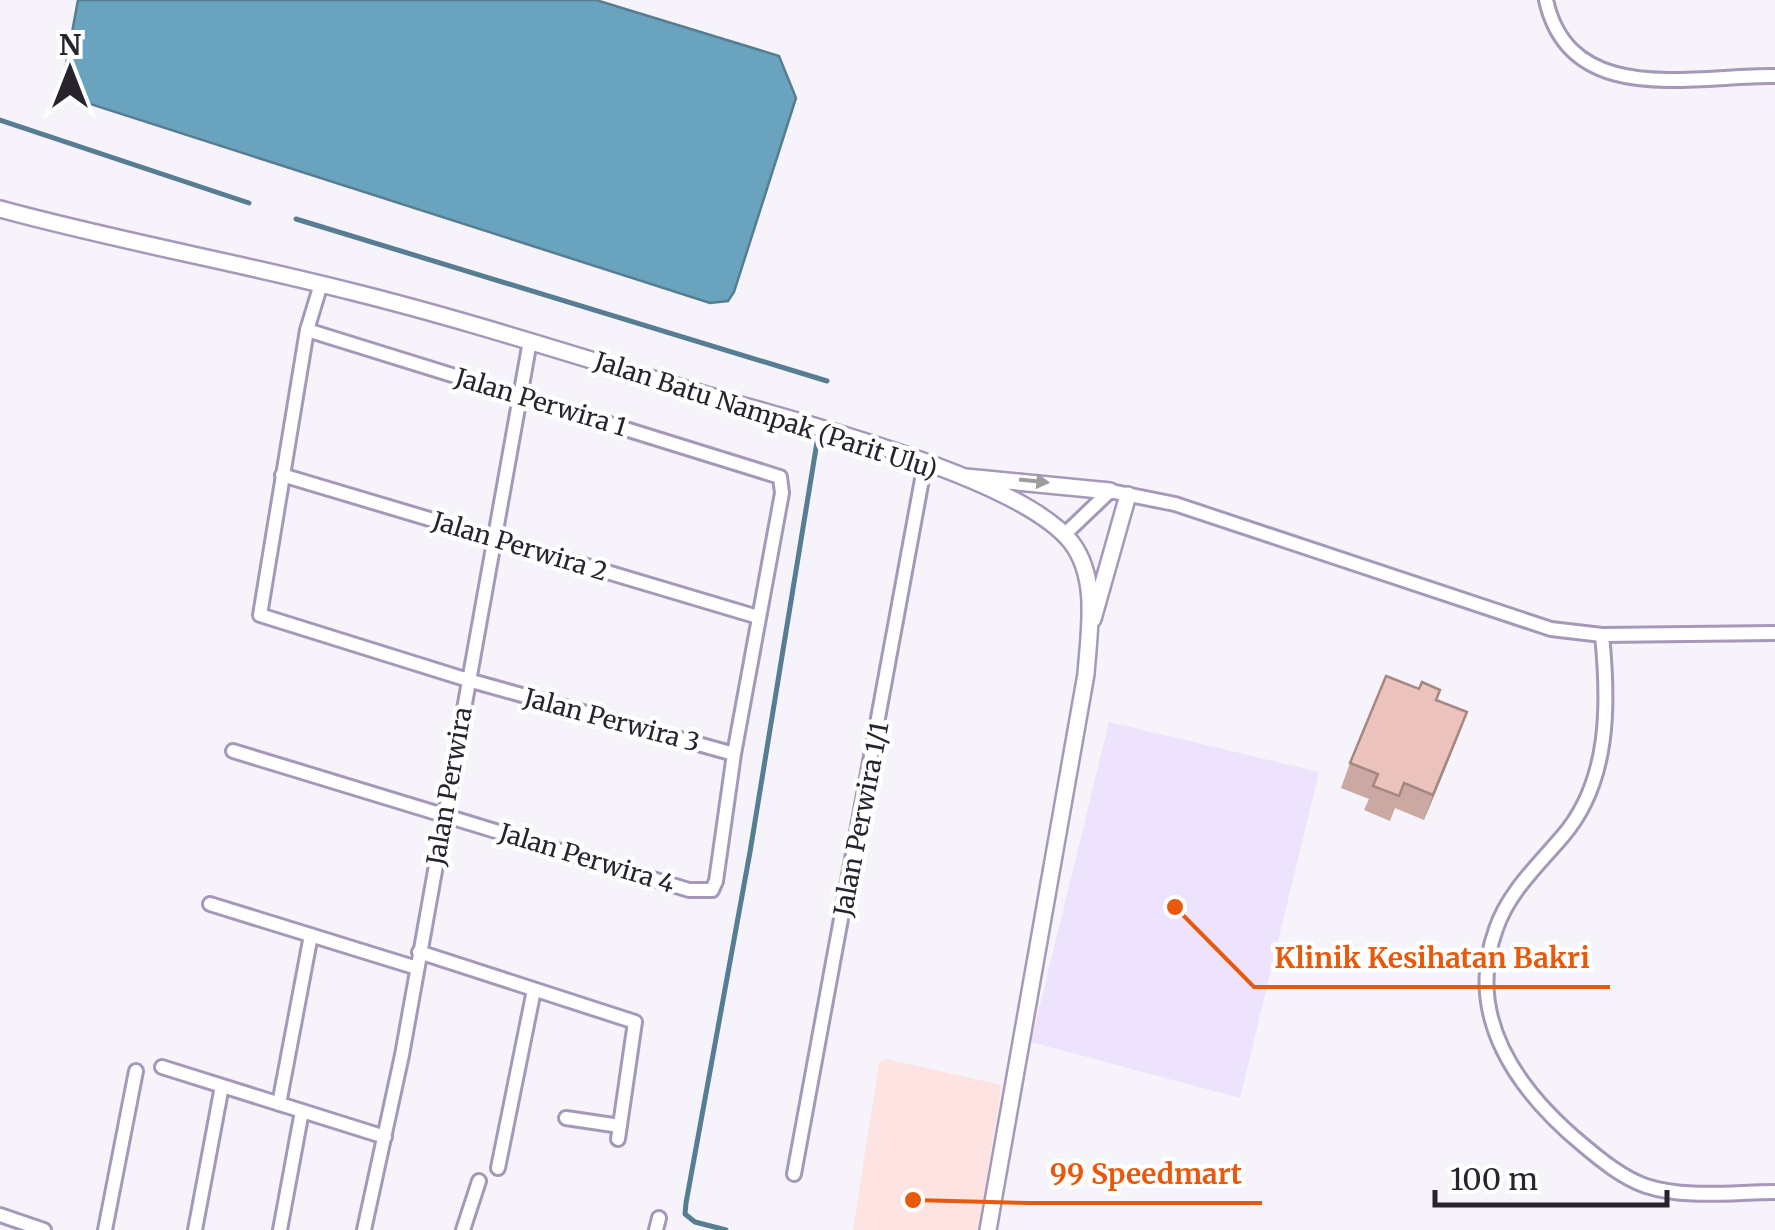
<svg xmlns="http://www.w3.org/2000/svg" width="1775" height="1230" viewBox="0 0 1775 1230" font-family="Merriweather,serif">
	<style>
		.commercial { fill: #fee3e3 }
		.built { fill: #ede3fc }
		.water { fill: #6aa3bd; stroke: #567d92; stroke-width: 2.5 }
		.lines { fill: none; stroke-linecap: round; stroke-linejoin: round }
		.stream { stroke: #567d92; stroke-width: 5 }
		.minor-casing { stroke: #a598b8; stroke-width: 18 }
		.tertiary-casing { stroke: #a598b8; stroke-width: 20 }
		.minor { stroke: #fff; stroke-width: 12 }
		.tertiary { stroke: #fff; stroke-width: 15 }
		.wall { fill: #cba8a2 }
		.shaded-wall { fill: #a58884 }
		.building { fill: #ecc3bc; stroke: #a58884; stroke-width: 2.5 }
		.oneway { fill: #9e9ca1 }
		.labels { text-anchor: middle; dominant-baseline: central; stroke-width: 9; stroke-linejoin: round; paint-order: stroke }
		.street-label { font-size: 25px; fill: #28232f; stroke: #fff }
		.leader { fill: none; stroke: #e8590c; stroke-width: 4 }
		.callout-dot { fill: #e8590c; stroke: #fff; stroke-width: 4 }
		.callout-label { font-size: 28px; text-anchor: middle; font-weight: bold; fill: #e8590c; stroke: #fff; stroke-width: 9; stroke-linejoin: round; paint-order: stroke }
	</style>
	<rect width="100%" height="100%" fill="#f6f3fa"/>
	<path class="commercial" d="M 886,1059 L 1002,1085 L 978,1230 L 853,1230 L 879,1064 Z"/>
	<path class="built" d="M 1109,722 L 1319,772 L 1240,1098 L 1031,1042 Z"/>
	<path class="water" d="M 78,0 L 596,0 L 779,56 L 796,98 L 734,292 L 728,301 L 710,303 L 87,103 L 63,81 Z"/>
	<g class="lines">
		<path class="stream" d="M 0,120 L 249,203
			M 296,219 L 827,381
			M 726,1230 L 695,1222 L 685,1214 L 686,1203 L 750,852 L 818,436"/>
		<defs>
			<path id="minor" d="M 1546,0 C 1570,108 1692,75 1775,76
				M 321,284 L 307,330 L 260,615 L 468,680 L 734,754
				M 282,475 L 758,617
				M 1064,535 L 1110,491 L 1175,504 L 1551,629 L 1602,635 L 1775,633
				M 1602,635 C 1609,704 1610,782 1562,837 C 1538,865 1508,893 1496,929 C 1464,1017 1518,1091 1583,1145 C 1602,1161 1623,1178 1646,1186 C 1686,1199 1734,1192 1775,1192
				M 233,751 L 689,890 L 712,890 L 716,881 L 734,754 L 782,493 L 780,477 L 307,330
				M 210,904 L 417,968
				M 419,952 L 635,1022 L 618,1139
				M 162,1067 L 385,1137
				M 279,1104 L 311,935
				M 566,1118 L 620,1126
				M 498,1168 L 534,990
				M 794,1174 L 925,463
				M 0,1215 L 44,1230
				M 105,1230 L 136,1071
				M 195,1230 L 222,1086
				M 280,1230 L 302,1111
				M 364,1230 L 402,1055 L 530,341
				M 463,1230 L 479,1181
				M 656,1230 L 659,1218"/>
			<path id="tertiary" d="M 0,209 C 117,241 236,262 353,292 C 478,323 600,364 724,400 C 805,424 1020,478 1071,542 C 1099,578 1089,631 1086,674 L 988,1230
				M 966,477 L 1110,491
				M 1093,619 L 1128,495"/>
		</defs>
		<use href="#minor" class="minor-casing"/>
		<use href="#tertiary" class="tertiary-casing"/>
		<use href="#minor" class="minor"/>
		<use href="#tertiary" class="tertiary"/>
	</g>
	<path class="wall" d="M 1436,700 L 1458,737 L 1424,820 L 1395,808 L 1390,821 L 1364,810 L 1369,799 L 1341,788 L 1350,763 Z"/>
	<path class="shaded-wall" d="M 1467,712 L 1458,737 L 1424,820 L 1433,795 Z"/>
	<path class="building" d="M 1386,676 L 1419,689 L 1422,682 L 1440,690 L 1436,700 L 1467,712 L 1433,795 L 1404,783 L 1399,796 L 1373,786 L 1378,774 L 1350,763 Z"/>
	<defs><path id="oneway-solid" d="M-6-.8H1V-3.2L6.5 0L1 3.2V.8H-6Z" transform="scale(2.5)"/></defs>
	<use class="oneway" href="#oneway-solid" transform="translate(1034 481) rotate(6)"/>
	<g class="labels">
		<g class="street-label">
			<text transform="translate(541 402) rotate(17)">Jalan Perwira 1</text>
			<text transform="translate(766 415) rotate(18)">Jalan Batu Nampak (Parit Ulu)</text>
			<text transform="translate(520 546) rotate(17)">Jalan Perwira 2</text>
			<text transform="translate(612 720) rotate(15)">Jalan Perwira 3</text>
			<text transform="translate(449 786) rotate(-80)">Jalan Perwira</text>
			<text transform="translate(861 819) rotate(-79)">Jalan Perwira 1/1</text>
			<text transform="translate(587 858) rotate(17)">Jalan Perwira 4</text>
		</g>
	</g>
	<path class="leader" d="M1175 907L1254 987H1610M913 1200L1030 1203H1262"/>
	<g class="callout-dot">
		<circle cx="1175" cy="907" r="10"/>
		<circle cx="913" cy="1200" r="10"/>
	</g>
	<g class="callout-label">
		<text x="1432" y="968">Klinik Kesihatan Bakri</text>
		<text x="1146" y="1184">99 Speedmart</text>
	</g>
	<g transform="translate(70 70)" stroke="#ffffff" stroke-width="8" paint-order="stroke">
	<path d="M0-8L18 38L0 25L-18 38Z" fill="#28232f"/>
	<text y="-15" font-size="28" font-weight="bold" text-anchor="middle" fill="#28232f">N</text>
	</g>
	<path d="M1435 1190v15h232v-15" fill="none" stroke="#28232f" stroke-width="5"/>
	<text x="1450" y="1190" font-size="30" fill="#28232f" stroke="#ffffff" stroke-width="8" paint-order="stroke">100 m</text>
</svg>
